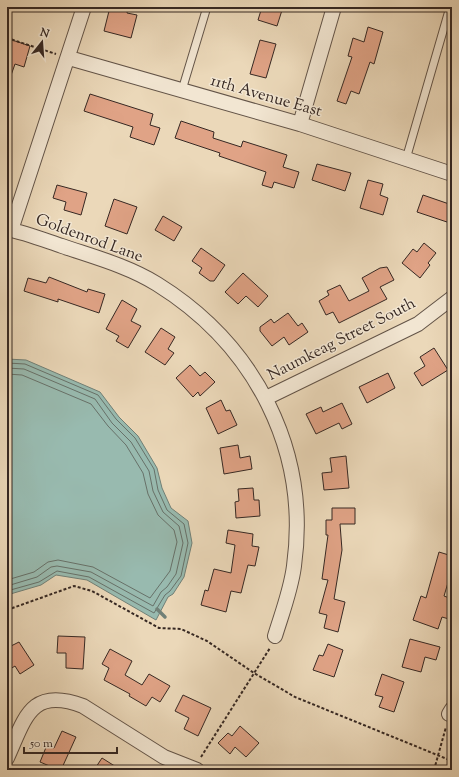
<svg xmlns="http://www.w3.org/2000/svg" width="459" height="777" viewBox="0 0 459 777" font-family="'Sorts Mill Goudy',serif">
	<style>
		.water { fill: #98baaf; stroke: #718077 }
		.lines { fill: none; stroke-linecap: round; stroke-linejoin: round }
		.shore { stroke: #677169; stroke-width: 1 }
		.stream { stroke: #718077; stroke-width: 3.5 }
		.building { fill: #e0a386; stroke: #362823 }
		.lane-casing { stroke: #635448; stroke-width: 9 }
		.street-casing { stroke: #635448; stroke-width: 16 }
		.path { stroke: #362823; stroke-width: 2; stroke-dasharray: 3 2; stroke-linecap: butt }
		.lane { stroke: #f2e6d2; stroke-width: 7 }
		.street { stroke: #f2e6d2; stroke-width: 14 }
		.labels { text-anchor: middle; dominant-baseline: central; stroke-width: 3; stroke-linejoin: round; paint-order: stroke }
		.street-label { font-size: 16px; fill: #362823; stroke: #f2e6d2 }
	</style>
	<rect width="100%" height="100%" fill="#ebd8b9"/>
	<filter id="stains"><feTurbulence type="fractalNoise" baseFrequency=".005" numOctaves="4"/><feColorMatrix values="0 0 0 0 .2 0 0 0 0 .09 0 0 0 0 .02 0 0 0 .5 -.17"/></filter>
	<radialGradient id="worn" r=".72"><stop offset=".6" stop-color="#630" stop-opacity="0"/><stop offset="1" stop-color="#630" stop-opacity=".3"/></radialGradient>
	<path class="water" d="M 7,359 L 26,360 L 100,392 L 119,417 L 138,436 L 157,468 L 162,488 L 171,508 L 188,521 L 192,543 L 184,577 L 173,594 L 168,597 L 156,620 L 87,580 L 56,575 L 41,585 L 7,595 Z"/>
	<g class="lines">
		<path class="shore" d="M 7,363 L 25,364 L 98,395 L 116,419 L 135,438 L 154,469 L 158,490 L 167,510 L 184,524 L 188,543 L 181,576 L 170,591 L 165,595 L 154,613 L 89,577 L 57,571 L 39,582 L 7,591
			M 7,368 L 24,369 L 95,399 L 112,423 L 131,442 L 149,471 L 153,491 L 163,512 L 179,526 L 183,543 L 176,574 L 167,587 L 161,592 L 153,606 L 91,572 L 57,566 L 51,567 L 37,577 L 7,586
			M 7,374 L 22,375 L 91,404 L 108,426 L 126,445 L 143,473 L 148,494 L 158,515 L 174,530 L 177,542 L 170,571 L 150,598 L 93,567 L 58,560 L 48,562 L 34,572 L 7,580"/>
		<path class="stream" d="M 157,609 L 165,617"/>
	</g>
	<path class="building" d="M 110,7 L 128,7 L 127,13 L 137,15 L 131,38 L 104,31 Z
		M 262,7 L 283,7 L 277,26 L 258,20 Z
		M 368,27 L 383,32 L 374,64 L 370,62 L 359,94 L 351,91 L 346,104 L 337,101 L 352,57 L 348,56 L 353,38 L 364,42 Z
		M 12,40 L 30,46 L 24,67 L 15,64 L 9,81 L 7,81 L 7,54 Z
		M 260,40 L 276,44 L 266,78 L 250,74 Z
		M 90,94 L 153,114 L 150,125 L 160,128 L 154,145 L 130,137 L 133,127 L 84,111 Z
		M 181,121 L 214,132 L 213,138 L 241,147 L 243,141 L 287,155 L 283,167 L 299,172 L 294,188 L 274,182 L 272,188 L 262,185 L 266,172 L 219,156 L 220,153 L 175,138 Z
		M 317,164 L 351,173 L 345,191 L 312,180 Z
		M 368,180 L 383,184 L 380,195 L 388,198 L 383,215 L 360,208 Z
		M 57,185 L 87,193 L 81,215 L 64,210 L 66,202 L 53,198 Z
		M 423,195 L 452,205 L 450,223 L 417,212 Z
		M 114,199 L 137,207 L 127,234 L 105,226 Z
		M 163,216 L 182,227 L 174,241 L 155,230 Z
		M 424,243 L 436,253 L 428,263 L 430,265 L 420,278 L 402,263 L 413,249 L 417,252 Z
		M 201,248 L 225,265 L 214,281 L 210,281 L 199,273 L 202,268 L 192,261 Z
		M 387,267 L 394,280 L 380,287 L 387,299 L 339,323 L 333,312 L 326,315 L 319,301 L 329,295 L 327,291 L 340,285 L 349,301 L 369,291 L 362,278 L 380,268 Z
		M 243,273 L 268,296 L 258,307 L 246,296 L 238,304 L 225,292 Z
		M 49,277 L 87,292 L 88,289 L 105,294 L 99,313 L 58,299 L 58,302 L 24,291 L 28,278 L 46,283 Z
		M 122,300 L 137,309 L 131,321 L 141,326 L 128,348 L 116,341 L 119,336 L 106,329 Z
		M 288,313 L 298,326 L 302,323 L 308,332 L 289,345 L 284,337 L 272,346 L 260,331 L 260,327 L 271,319 L 274,323 Z
		M 161,328 L 175,337 L 168,349 L 174,353 L 165,365 L 145,352 Z
		M 434,348 L 448,370 L 422,386 L 414,373 L 425,366 L 420,357 Z
		M 190,365 L 200,376 L 205,372 L 215,382 L 200,396 L 198,392 L 193,397 L 176,378 Z
		M 388,373 L 395,388 L 367,403 L 359,387 Z
		M 221,400 L 226,411 L 230,410 L 237,425 L 218,434 L 206,408 Z
		M 342,403 L 352,424 L 342,429 L 339,423 L 316,434 L 306,414 L 321,407 L 323,412 Z
		M 238,445 L 240,458 L 250,456 L 252,469 L 224,474 L 220,448 Z
		M 346,456 L 349,488 L 324,490 L 322,473 L 332,472 L 330,458 Z
		M 253,488 L 254,500 L 259,500 L 260,516 L 236,518 L 235,502 L 239,501 L 238,489 Z
		M 332,508 L 355,508 L 355,524 L 340,524 L 342,550 L 334,599 L 345,602 L 338,632 L 324,628 L 327,615 L 319,613 L 328,580 L 322,579 L 328,535 L 326,535 L 326,520 L 332,520 Z
		M 228,530 L 253,534 L 252,546 L 259,547 L 255,566 L 248,565 L 241,593 L 231,591 L 226,612 L 201,605 L 205,590 L 208,591 L 214,569 L 231,573 L 235,545 L 226,543 Z
		M 439,552 L 452,556 L 452,576 L 450,576 L 444,596 L 452,599 L 452,609 L 449,619 L 442,617 L 438,629 L 413,620 L 421,596 L 426,598 Z
		M 58,636 L 85,637 L 83,669 L 66,668 L 66,653 L 57,653 Z
		M 410,639 L 440,647 L 436,660 L 425,657 L 421,672 L 402,667 Z
		M 19,642 L 34,665 L 20,674 L 15,666 L 7,671 L 7,648 Z
		M 328,644 L 343,650 L 334,677 L 313,670 L 319,655 L 323,656 Z
		M 110,649 L 132,661 L 125,675 L 142,685 L 149,674 L 170,686 L 160,702 L 152,697 L 146,706 L 129,696 L 130,694 L 104,680 L 109,668 L 102,664 Z
		M 382,674 L 404,682 L 394,712 L 379,707 L 383,697 L 375,695 Z
		M 183,695 L 211,708 L 198,736 L 184,729 L 189,718 L 175,711 Z
		M 240,726 L 259,743 L 246,757 L 235,747 L 230,754 L 218,743 L 228,733 L 232,736 Z
		M 62,731 L 76,737 L 61,770 L 59,770 L 40,762 L 47,745 L 54,748 Z
		M 102,758 L 121,770 L 94,770 Z"/>
	<g class="lines">
		<defs>
			<path id="lane" d="M 182,90 L 207,7
				M 406,159 L 450,7"/>
			<path id="street" d="M 69,58 L 300,124 L 452,174
				M 300,124 L 334,7
				M 7,229 C 26,233 44,240 62,246 C 94,257 128,266 157,284 C 255,345 310,450 294,566 C 291,590 282,613 275,636
				M 11,230 L 84,7
				M 266,398 L 418,324 L 452,298
				M 449,714 L 452,709
				M 7,758 C 25,719 30,686 83,706 L 164,757 L 197,770"/>
		</defs>
		<use href="#lane" class="lane-casing"/>
		<use href="#street" class="street-casing"/>
		<path class="path" d="M 7,38 L 56,54
			M 7,610 L 74,586 L 92,591 L 159,628 L 181,629 L 207,641 L 254,673 L 295,697 L 452,761
			M 201,757 L 270,648
			M 434,770 L 446,727"/>
		<use href="#lane" class="lane"/>
		<use href="#street" class="street"/>
	</g>
	<g class="labels">
		<g class="street-label">
			<text transform="translate(266 97) rotate(16)">11th Avenue East</text>
			<text transform="translate(89 239) rotate(20)">Goldenrod Lane</text>
			<text transform="translate(342 340) rotate(-27)">Naumkeag Street South</text>
		</g>
	</g>
	<rect width="459" height="777" fill="none" stroke="#ebd8b9" stroke-width="24"/>
	<rect x="8" y="8" width="443" height="761" fill="none" stroke="#362823" stroke-width="2"/>
	<rect x="12" y="12" width="435" height="753" fill="none" stroke="#362823"/>
	<g transform="translate(42 42) rotate(17)" stroke="#f2e6d2" stroke-width="3" paint-order="stroke">
	<path d="M0-3L7 15L0 10L-7 15Z" fill="#362823"/>
	<text y="-6" font-size="11" font-weight="bold" text-anchor="middle" fill="#362823">N</text>
	</g>
	<path d="M24 747v6h93v-6" fill="none" stroke="#362823" stroke-width="2"/>
	<text x="30" y="747" font-size="12" fill="#362823" stroke="#f2e6d2" stroke-width="3" paint-order="stroke">50 m</text>
	<rect width="100%" height="100%" filter="url(#stains)"/>
	<rect width="100%" height="100%" fill="url(#worn)"/>
</svg>
